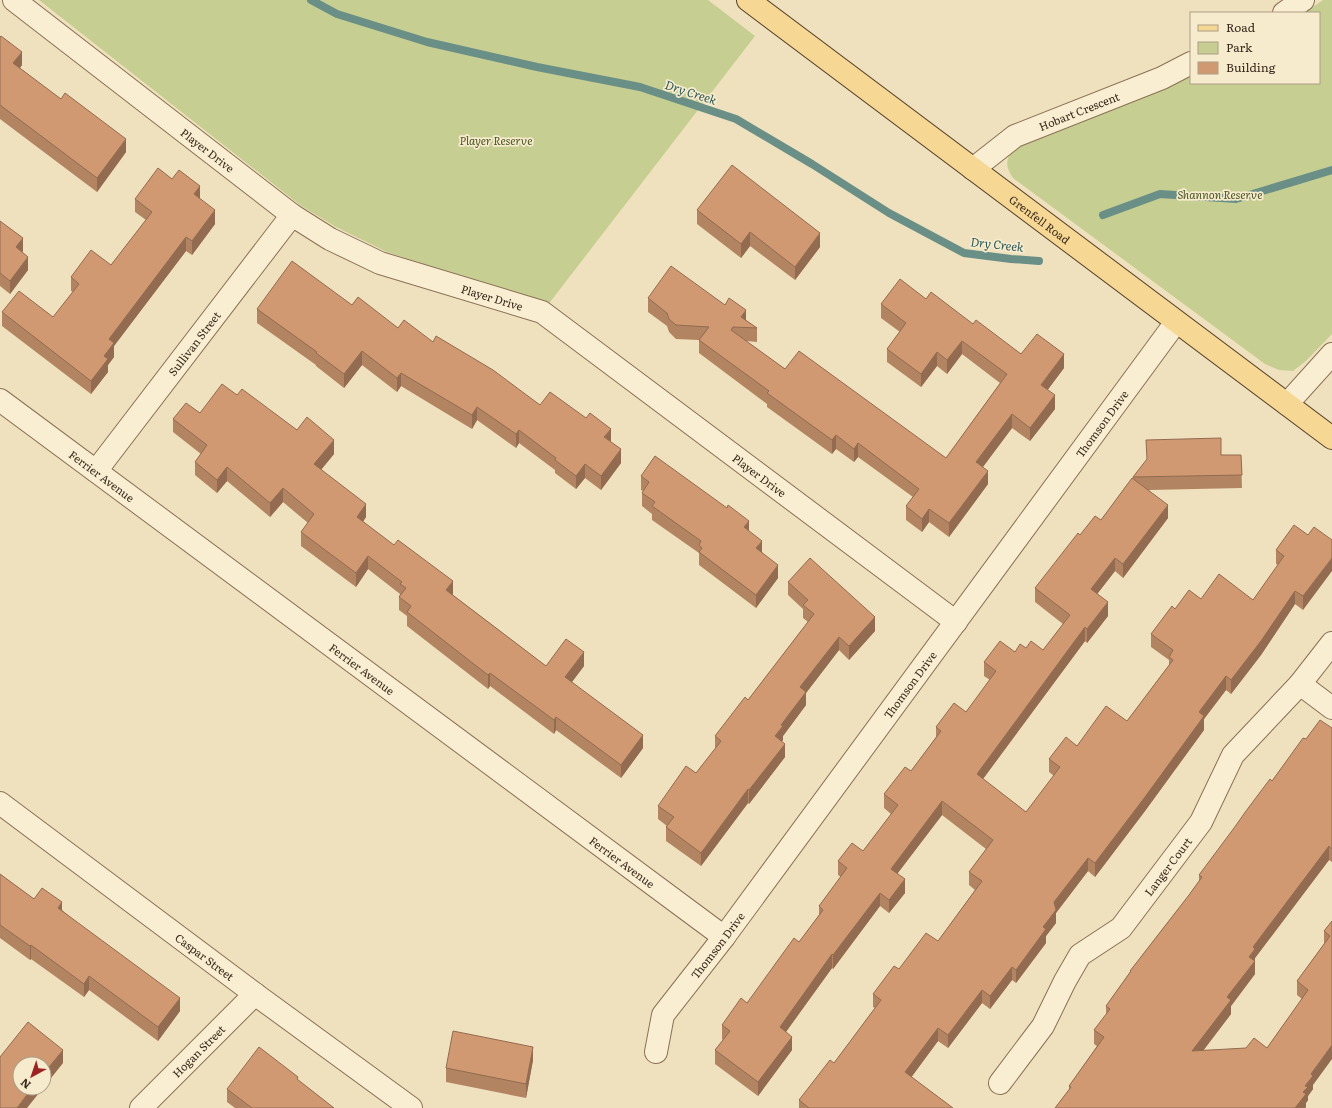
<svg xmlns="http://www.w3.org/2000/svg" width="1332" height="1108" viewBox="0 0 1332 1108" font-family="Literata,serif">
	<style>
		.green { fill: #c7ce92 }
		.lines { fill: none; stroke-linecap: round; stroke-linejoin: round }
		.stream { stroke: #698f86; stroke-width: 8 }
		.minor-casing { stroke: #897156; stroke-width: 24 }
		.major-casing { stroke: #563f2b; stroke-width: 24 }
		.minor { stroke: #faeed2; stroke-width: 22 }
		.major { stroke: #f6d793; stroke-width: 22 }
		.wall { fill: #b38462 }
		.shaded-wall { fill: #926b50 }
		.building { fill: #d09972; stroke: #926b50 }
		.labels { text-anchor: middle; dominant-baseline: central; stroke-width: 3.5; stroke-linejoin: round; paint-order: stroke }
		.street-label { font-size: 11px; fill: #38291b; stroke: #f7ebce }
		.park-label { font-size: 11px; font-style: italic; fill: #485521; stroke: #f7ebce }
		.water-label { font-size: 12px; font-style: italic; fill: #2a5855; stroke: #f7ebce }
	</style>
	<rect width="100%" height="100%" fill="#f0e1be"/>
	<path class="green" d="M 39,0 L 708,0 L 755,36 L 547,306 L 387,252 L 336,227 L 300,205 Z
		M 1323,0 L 1332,0 L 1332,334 L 1306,361 L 1293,371 L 1279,370 L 1265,364 L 1013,178 C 1005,166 1006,161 1012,149 L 1191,74 L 1191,83 L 1319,83 L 1319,13 L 1304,13 Z"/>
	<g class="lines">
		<path class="stream" d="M 311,0 L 337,14 L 427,42 L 537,67 L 640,87 L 736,119 L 812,164 L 889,213 L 964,253 L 1011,259 L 1039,261
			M 1103,215 L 1160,194 L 1236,199 L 1332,170"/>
		<defs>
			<g id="minor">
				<path id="s1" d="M 14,0 L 292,215 L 330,239 L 380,263 L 542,312 L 956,622"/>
				<path d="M 1284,13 L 1303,0"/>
				<path id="s2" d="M 973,169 L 1015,136 L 1162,78 L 1191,63"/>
				<path id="s3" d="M 0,400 L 724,937"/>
				<path d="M 1287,404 L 1332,354"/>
				<path id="s4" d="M 96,471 L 292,215"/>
				<path d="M 1300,684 L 1332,708"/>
				<path id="s5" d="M 0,803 L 255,994 L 411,1108"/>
				<path id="s6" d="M 656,1052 L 663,1015 L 724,937 L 1176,322"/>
				<path id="s7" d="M 1000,1083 L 1043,1026 L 1065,981 L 1080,955 L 1121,928 L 1201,822 L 1233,755 L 1300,684 L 1332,643"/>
				<path id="s8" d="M 141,1108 L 255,994"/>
			</g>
			<g id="major">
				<path id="s9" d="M 748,0 L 1332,438"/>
			</g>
		</defs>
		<use href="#minor" class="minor-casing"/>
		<use href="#major" class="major-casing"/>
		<use href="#minor" class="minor"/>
		<use href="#major" class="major"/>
	</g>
	<path class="wall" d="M 0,37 L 22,65 L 20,68 L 126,152 L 97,192 L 0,119 Z
		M 172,179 L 200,199 L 215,224 L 192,255 L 186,251 L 114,346 L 114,357 L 108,365 L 108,372 L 91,394 L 2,326 L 2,312 L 53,317 L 73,292 L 71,291 L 71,277 L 111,265 L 146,220 L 135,212 L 135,199 Z
		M 697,210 L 820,247 L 795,280 L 750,246 L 741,258 L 697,224 Z
		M 0,221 L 23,251 L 22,252 L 28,270 L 10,294 L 0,286 Z
		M 648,298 L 746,320 L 757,328 L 757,342 L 746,341 L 785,369 L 946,458 L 1000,383 L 962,354 L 947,374 L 937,366 L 921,387 L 887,362 L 887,349 L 900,332 L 881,318 L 881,304 L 926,299 L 973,324 L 1021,354 L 1064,368 L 1047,390 L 1055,409 L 1030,441 L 1012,428 L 983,467 L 988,484 L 949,537 L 929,522 L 922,532 L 906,520 L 906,506 L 913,497 L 858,457 L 854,462 L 836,449 L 832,454 L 767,407 L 767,404 L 699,353 L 699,340 L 676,339 L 669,332 L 667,326 L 648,312 Z
		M 352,305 L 398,328 L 433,342 L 540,405 L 611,442 L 621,463 L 601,490 L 585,478 L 576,489 L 555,473 L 555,470 L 519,443 L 516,448 L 477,420 L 472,429 L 401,386 L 397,392 L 362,365 L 344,388 L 316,366 L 316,365 L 257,323 L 257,309 Z
		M 237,395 L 297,430 L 334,454 L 321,470 L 366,517 L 363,522 L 453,595 L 546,666 L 584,666 L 572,682 L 643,748 L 621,778 L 556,730 L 554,734 L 490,686 L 488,689 L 407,626 L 407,616 L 399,610 L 399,597 L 400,594 L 368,569 L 356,587 L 301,546 L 301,532 L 308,523 L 283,502 L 270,517 L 227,481 L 217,493 L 195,475 L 195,462 L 201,454 L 173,432 L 173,419 L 200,413 Z
		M 1221,455 L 1241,455 L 1242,488 L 1149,490 L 1168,518 L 1123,578 L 1115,571 L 1097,594 L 1108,616 L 1087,643 L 1085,641 L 983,779 L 1026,812 L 1054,776 L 1049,772 L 1049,759 L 1127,721 L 1169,665 L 1169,660 L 1151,647 L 1151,634 L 1175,609 L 1201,599 L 1253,600 L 1278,565 L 1276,564 L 1276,550 L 1308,535 L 1303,610 L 1295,604 L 1261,655 L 1231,694 L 1226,690 L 1204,719 L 1204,730 L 1145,811 L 1095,877 L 1088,871 L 1056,913 L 1056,923 L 1046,936 L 1046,943 L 1016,983 L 1012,980 L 990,1009 L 982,1003 L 948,1048 L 938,1041 L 911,1077 L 953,1108 L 799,1108 L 799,1100 L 834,1063 L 875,1008 L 873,1007 L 873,994 L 899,969 L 938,941 L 975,890 L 969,885 L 969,872 L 986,849 L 942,815 L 897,874 L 905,893 L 889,913 L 880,906 L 833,969 L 832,968 L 786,1032 L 792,1050 L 758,1096 L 715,1064 L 715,1050 L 723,1040 L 722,1039 L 722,1025 L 747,1003 L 799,942 L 819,915 L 819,906 L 841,877 L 838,875 L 838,861 L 863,851 L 891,814 L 884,808 L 884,794 L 911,771 L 936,737 L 936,727 L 966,712 L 990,680 L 984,676 L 984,662 L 1026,648 L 1043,650 L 1063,624 L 1035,602 L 1035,588 L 1080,535 L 1101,520 L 1133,477 Z
		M 641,476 L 749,531 L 778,578 L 756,608 L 699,565 L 699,553 L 652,520 L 652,514 L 642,506 L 642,493 L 643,491 L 641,490 Z
		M 788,582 L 875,631 L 849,660 L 839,650 L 806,693 L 806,705 L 783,736 L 783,740 L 782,741 L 785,757 L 749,804 L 748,803 L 701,866 L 666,841 L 666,827 L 667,826 L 658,819 L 658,806 L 696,773 L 715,749 L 715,736 L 748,700 L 808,622 L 803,618 L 803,609 L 788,595 Z
		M 1332,728 L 1332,862 L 1329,860 L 1255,958 L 1255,974 L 1231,1006 L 1231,1014 L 1203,1051 L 1267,1048 L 1302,999 L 1297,995 L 1297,981 L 1324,944 L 1324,931 L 1332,921 L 1313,1085 L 1313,1089 L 1308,1096 L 1308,1100 L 1306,1103 L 1306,1107 L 1305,1108 L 1055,1108 L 1069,1090 L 1069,1086 L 1097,1046 L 1094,1044 L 1094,1030 L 1106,1015 L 1106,1006 L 1130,972 L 1130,971 L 1189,895 L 1199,881 L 1199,875 L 1272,781 L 1306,739 Z
		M 0,874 L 34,899 L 62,910 L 180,1011 L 158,1041 L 89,990 L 84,997 L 31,959 L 30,960 L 0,938 Z
		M 533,1060 L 526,1098 L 446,1082 L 446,1068 Z
		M 298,1080 L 334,1108 L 235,1108 L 227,1102 L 227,1089 Z"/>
	<path class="shaded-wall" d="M 22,52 L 22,65 L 13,77 L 13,63 Z
		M 126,139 L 126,152 L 97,192 L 97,178 Z
		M 200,186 L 200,200 L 194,194 Z
		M 215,210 L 215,224 L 192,255 L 192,241 Z
		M 750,232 L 750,246 L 741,258 L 741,244 Z
		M 820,233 L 820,247 L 795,280 L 795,267 Z
		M 186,237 L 186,251 L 114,346 L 114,357 L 108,365 L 108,372 L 91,394 L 91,381 L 104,356 L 109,339 Z
		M 23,238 L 23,251 L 16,261 L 16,247 Z
		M 28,257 L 28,270 L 10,294 L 10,281 Z
		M 746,310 L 746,323 L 741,317 Z
		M 962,341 L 962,354 L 947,374 L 947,360 Z
		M 362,351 L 362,365 L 344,388 L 344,374 Z
		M 937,352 L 937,366 L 921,387 L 921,374 Z
		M 1064,354 L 1064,368 L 1041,399 L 1041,385 Z
		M 401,373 L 401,386 L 397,392 L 397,378 Z
		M 1055,395 L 1055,409 L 1030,441 L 1030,428 Z
		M 477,407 L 477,420 L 472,429 L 472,415 Z
		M 1012,414 L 1012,428 L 976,476 L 976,462 Z
		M 611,429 L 611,442 L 604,437 Z
		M 519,430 L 519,443 L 516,448 L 516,434 Z
		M 836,435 L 836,449 L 832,454 L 832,440 Z
		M 334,440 L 334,454 L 314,478 L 314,464 Z
		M 858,443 L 858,457 L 854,462 L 854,449 Z
		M 621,449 L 621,463 L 601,490 L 601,476 Z
		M 585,464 L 585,478 L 576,489 L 576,476 Z
		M 227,467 L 227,481 L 217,493 L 217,480 Z
		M 988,471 L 988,484 L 949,537 L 949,523 Z
		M 283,488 L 283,502 L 270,517 L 270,503 Z
		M 366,504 L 366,517 L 357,530 L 357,517 Z
		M 1168,505 L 1168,518 L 1123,578 L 1123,564 Z
		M 929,509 L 929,522 L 922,532 L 922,519 Z
		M 749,521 L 749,534 L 744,527 Z
		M 762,541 L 762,555 L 756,548 Z
		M 368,556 L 368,569 L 356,587 L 356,573 Z
		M 1115,558 L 1115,571 L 1091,602 L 1091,589 Z
		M 1332,558 L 1332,571 L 1303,610 L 1303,596 Z
		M 778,565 L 778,578 L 756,608 L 756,595 Z
		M 453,581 L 453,595 L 446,604 L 446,590 Z
		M 1295,591 L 1295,604 L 1261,655 L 1231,694 L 1231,680 Z
		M 1108,602 L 1108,616 L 1087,643 L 1087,629 Z
		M 875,617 L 875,631 L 849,660 L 849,646 Z
		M 1085,627 L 1085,641 L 977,787 L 977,774 Z
		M 839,637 L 839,650 L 806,693 L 806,705 L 783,736 L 783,740 L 775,750 L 775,736 L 800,687 Z
		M 584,652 L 584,666 L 565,691 L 565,677 Z
		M 490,673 L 490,686 L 488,689 L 488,675 Z
		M 1226,676 L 1226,690 L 1204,719 L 1204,730 L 1145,811 L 1095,877 L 1095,863 L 1199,712 Z
		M 556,717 L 556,730 L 554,734 L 554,720 Z
		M 643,735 L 643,748 L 621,778 L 621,765 Z
		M 785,744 L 785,757 L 749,804 L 749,790 Z
		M 748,789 L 748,803 L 701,866 L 701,853 Z
		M 942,801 L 942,815 L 891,882 L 891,869 Z
		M 1329,846 L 1329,860 L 1255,958 L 1255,974 L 1231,1006 L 1231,1014 L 1192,1065 L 1192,1051 L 1227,997 L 1249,957 L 1253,947 Z
		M 1088,858 L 1088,871 L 1056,913 L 1056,923 L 1046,936 L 1046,943 L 1016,983 L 1016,970 L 1043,927 L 1054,902 Z
		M 905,879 L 905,893 L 889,913 L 889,900 Z
		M 880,893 L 880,906 L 833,969 L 833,955 Z
		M 62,902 L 62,916 L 58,908 Z
		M 31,945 L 31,959 L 30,960 L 30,946 Z
		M 832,954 L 832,968 L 780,1040 L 780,1027 Z
		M 1012,967 L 1012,980 L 990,1009 L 990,996 Z
		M 89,976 L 89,990 L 84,997 L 84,984 Z
		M 982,990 L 982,1003 L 948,1048 L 948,1035 Z
		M 180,998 L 180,1011 L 158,1041 L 158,1027 Z
		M 938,1028 L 938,1041 L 905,1086 L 905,1072 Z
		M 792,1037 L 792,1050 L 758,1096 L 758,1082 Z
		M 1332,1045 L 1332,1059 L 1313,1085 L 1313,1089 L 1308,1096 L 1308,1100 L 1306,1103 L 1306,1107 L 1305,1108 L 1295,1108 L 1303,1092 L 1305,1086 L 1311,1074 Z
		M 533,1047 L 533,1060 L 526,1098 L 526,1084 Z
		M 63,1050 L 63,1063 L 44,1087 L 44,1073 Z
		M 32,1088 L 43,1088 L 27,1108 L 17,1108 Z"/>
	<path class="building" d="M 1,36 L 22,52 L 13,63 L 61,99 L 65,93 L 126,139 L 97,178 L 0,105 L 0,37 Z
		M 732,165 L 820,233 L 795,267 L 750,232 L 741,244 L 697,210 Z
		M 158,168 L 172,179 L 179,170 L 200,186 L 194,194 L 215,210 L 192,241 L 186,237 L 109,339 L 114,343 L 104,356 L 108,359 L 91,381 L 2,312 L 19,291 L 53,317 L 79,284 L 71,277 L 91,250 L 111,265 L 152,212 L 135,199 Z
		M 0,221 L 23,238 L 16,247 L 28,257 L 10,281 L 0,273 Z
		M 292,261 L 352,305 L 358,297 L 398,328 L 404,320 L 433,342 L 436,336 L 493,370 L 540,405 L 550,392 L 586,418 L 590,413 L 611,429 L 604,437 L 621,449 L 601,476 L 585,464 L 576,476 L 555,460 L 556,458 L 519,430 L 516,434 L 477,407 L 472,415 L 401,373 L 397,378 L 362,351 L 344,374 L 316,353 L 317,352 L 257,309 Z
		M 671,266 L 725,305 L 729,298 L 746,310 L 741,317 L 757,328 L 733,327 L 731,330 L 785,369 L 799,351 L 946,458 L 1007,374 L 962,341 L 947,360 L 937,352 L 921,374 L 887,349 L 906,323 L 881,304 L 900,279 L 926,299 L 931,292 L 973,324 L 976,320 L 1021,354 L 1037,334 L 1064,354 L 1041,385 L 1055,395 L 1030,428 L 1012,414 L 976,462 L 988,471 L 949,523 L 929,509 L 922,519 L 906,506 L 919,489 L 858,443 L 854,449 L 836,435 L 832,440 L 767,393 L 769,391 L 699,340 L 709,327 L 676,325 L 669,319 L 667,313 L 648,298 Z
		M 222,384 L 237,395 L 242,389 L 297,430 L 307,417 L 334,440 L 314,464 L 366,504 L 357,517 L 394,545 L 398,540 L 453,581 L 446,590 L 546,666 L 566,639 L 584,652 L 565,677 L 643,735 L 621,765 L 556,717 L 554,720 L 490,673 L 488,675 L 407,612 L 411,606 L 399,597 L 406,588 L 400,584 L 402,582 L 368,556 L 356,573 L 301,532 L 314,514 L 283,488 L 270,503 L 227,467 L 217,480 L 195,462 L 207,445 L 173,419 L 186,403 L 200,413 Z
		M 1221,438 L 1221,455 L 1241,455 L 1242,475 L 1133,477 L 1147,459 L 1146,440 Z
		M 655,456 L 727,508 L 728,505 L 749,521 L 744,527 L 762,541 L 756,548 L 778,565 L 756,595 L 699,552 L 702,548 L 699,545 L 701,541 L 652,506 L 655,502 L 642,493 L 649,482 L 641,476 Z
		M 1132,478 L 1168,505 L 1123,564 L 1115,558 L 1091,589 L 1108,602 L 1087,629 L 1085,627 L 977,774 L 1026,812 L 1060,767 L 1049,759 L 1066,737 L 1077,746 L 1106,706 L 1127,721 L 1173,660 L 1169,657 L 1173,650 L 1151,634 L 1172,606 L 1175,609 L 1189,590 L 1201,599 L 1219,574 L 1253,600 L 1284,556 L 1276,550 L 1294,525 L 1308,535 L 1314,527 L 1332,540 L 1332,558 L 1303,596 L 1295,591 L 1261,641 L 1231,680 L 1226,676 L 1199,712 L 1204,716 L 1145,797 L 1095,863 L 1088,858 L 1054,902 L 1056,910 L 1043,927 L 1046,929 L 1016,970 L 1012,967 L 990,996 L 982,990 L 948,1035 L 938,1028 L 905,1072 L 953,1108 L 809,1108 L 799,1100 L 830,1060 L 834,1063 L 881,1000 L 873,994 L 894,966 L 899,969 L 926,933 L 938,941 L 982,881 L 969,872 L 993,840 L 942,801 L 891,869 L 905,879 L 889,900 L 880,893 L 833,955 L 832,954 L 780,1027 L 792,1037 L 758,1082 L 715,1050 L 730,1031 L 722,1025 L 741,998 L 747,1003 L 794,938 L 799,942 L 823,910 L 819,906 L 847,868 L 838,861 L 852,843 L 863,851 L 898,805 L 884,794 L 905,767 L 911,771 L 941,731 L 936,727 L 954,703 L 966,712 L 996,671 L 984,662 L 1000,641 L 1015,652 L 1020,644 L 1026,648 L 1031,641 L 1043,650 L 1070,615 L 1035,588 L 1078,533 L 1080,535 L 1095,516 L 1101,520 Z
		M 810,558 L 875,617 L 849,646 L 839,637 L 800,687 L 806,692 L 781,725 L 783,726 L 775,736 L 785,744 L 749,790 L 748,789 L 701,853 L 666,827 L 674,817 L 658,806 L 686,766 L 696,773 L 721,741 L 715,736 L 745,697 L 748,700 L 814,614 L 803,605 L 808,600 L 788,582 Z
		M 1320,720 L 1332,728 L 1332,849 L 1329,846 L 1253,947 L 1255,949 L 1249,957 L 1255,961 L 1227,997 L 1231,1000 L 1192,1051 L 1246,1048 L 1254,1038 L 1267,1048 L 1308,990 L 1297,981 L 1330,936 L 1324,931 L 1332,921 L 1332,1045 L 1311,1074 L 1313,1076 L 1305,1086 L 1308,1087 L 1303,1092 L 1306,1094 L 1295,1108 L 1055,1108 L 1071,1087 L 1069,1086 L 1104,1037 L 1094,1030 L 1110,1009 L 1106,1006 L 1131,971 L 1130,971 L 1189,895 L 1202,877 L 1199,875 L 1234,828 L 1246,811 L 1270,779 L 1272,781 L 1303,738 L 1306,739 Z
		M 0,874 L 34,899 L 42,888 L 62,902 L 58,908 L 180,998 L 158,1027 L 89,976 L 84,984 L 31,945 L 30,946 L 0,925 Z
		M 28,1022 L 63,1050 L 44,1073 L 44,1064 L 20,1064 L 20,1088 L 32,1088 L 17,1108 L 0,1108 L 0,1057 Z
		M 453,1031 L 533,1047 L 526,1084 L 446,1068 Z
		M 259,1047 L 298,1077 L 297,1079 L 334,1108 L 252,1108 L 227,1089 Z"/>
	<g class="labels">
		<g class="street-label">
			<text stroke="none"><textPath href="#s2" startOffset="122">Hobart Crescent</textPath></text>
			<text stroke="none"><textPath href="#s1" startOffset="245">Player Drive</textPath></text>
			<text stroke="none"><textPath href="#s9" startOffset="365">Grenfell Road</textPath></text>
			<text stroke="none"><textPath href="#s1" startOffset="569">Player Drive</textPath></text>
			<text stroke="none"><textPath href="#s4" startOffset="161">Sullivan Street</textPath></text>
			<text stroke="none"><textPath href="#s6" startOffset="774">Thomson Drive</textPath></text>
			<text stroke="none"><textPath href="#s3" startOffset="127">Ferrier Avenue</textPath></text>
			<text stroke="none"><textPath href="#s1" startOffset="893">Player Drive</textPath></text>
			<text stroke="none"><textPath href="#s3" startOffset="451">Ferrier Avenue</textPath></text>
			<text stroke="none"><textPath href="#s6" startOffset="450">Thomson Drive</textPath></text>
			<text stroke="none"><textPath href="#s3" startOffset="775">Ferrier Avenue</textPath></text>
			<text stroke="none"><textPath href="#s7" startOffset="278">Langer Court</textPath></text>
			<text stroke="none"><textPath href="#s6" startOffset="126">Thomson Drive</textPath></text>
			<text stroke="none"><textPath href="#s5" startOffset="256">Caspar Street</textPath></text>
			<text stroke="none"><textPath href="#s8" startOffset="81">Hogan Street</textPath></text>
		</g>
		<g class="park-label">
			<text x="496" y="140">Player Reserve</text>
			<text x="1220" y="194">Shannon Reserve</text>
		</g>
		<g class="water-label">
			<text transform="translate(691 92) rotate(18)">Dry Creek</text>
			<text transform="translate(997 244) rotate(6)">Dry Creek</text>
		</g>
	</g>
	<rect x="1190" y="12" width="130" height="72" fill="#f7ebce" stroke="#ab9d86"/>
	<rect x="1198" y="25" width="20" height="6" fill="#f6d793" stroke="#ab9d86"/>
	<text x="1226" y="32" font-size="12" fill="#38291b">Road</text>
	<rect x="1198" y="42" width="20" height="12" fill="#c7ce92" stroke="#ab9d86"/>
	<text x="1226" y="52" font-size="12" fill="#38291b">Park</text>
	<rect x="1198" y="62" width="20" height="12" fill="#d09972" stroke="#ab9d86"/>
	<text x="1226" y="72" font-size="12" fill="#38291b">Building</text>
	<g transform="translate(32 1076) rotate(220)"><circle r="19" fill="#f7ebce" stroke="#ab9d86"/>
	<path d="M0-3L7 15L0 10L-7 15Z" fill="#9b2324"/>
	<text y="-6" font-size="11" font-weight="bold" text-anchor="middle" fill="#38291b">N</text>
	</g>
</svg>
